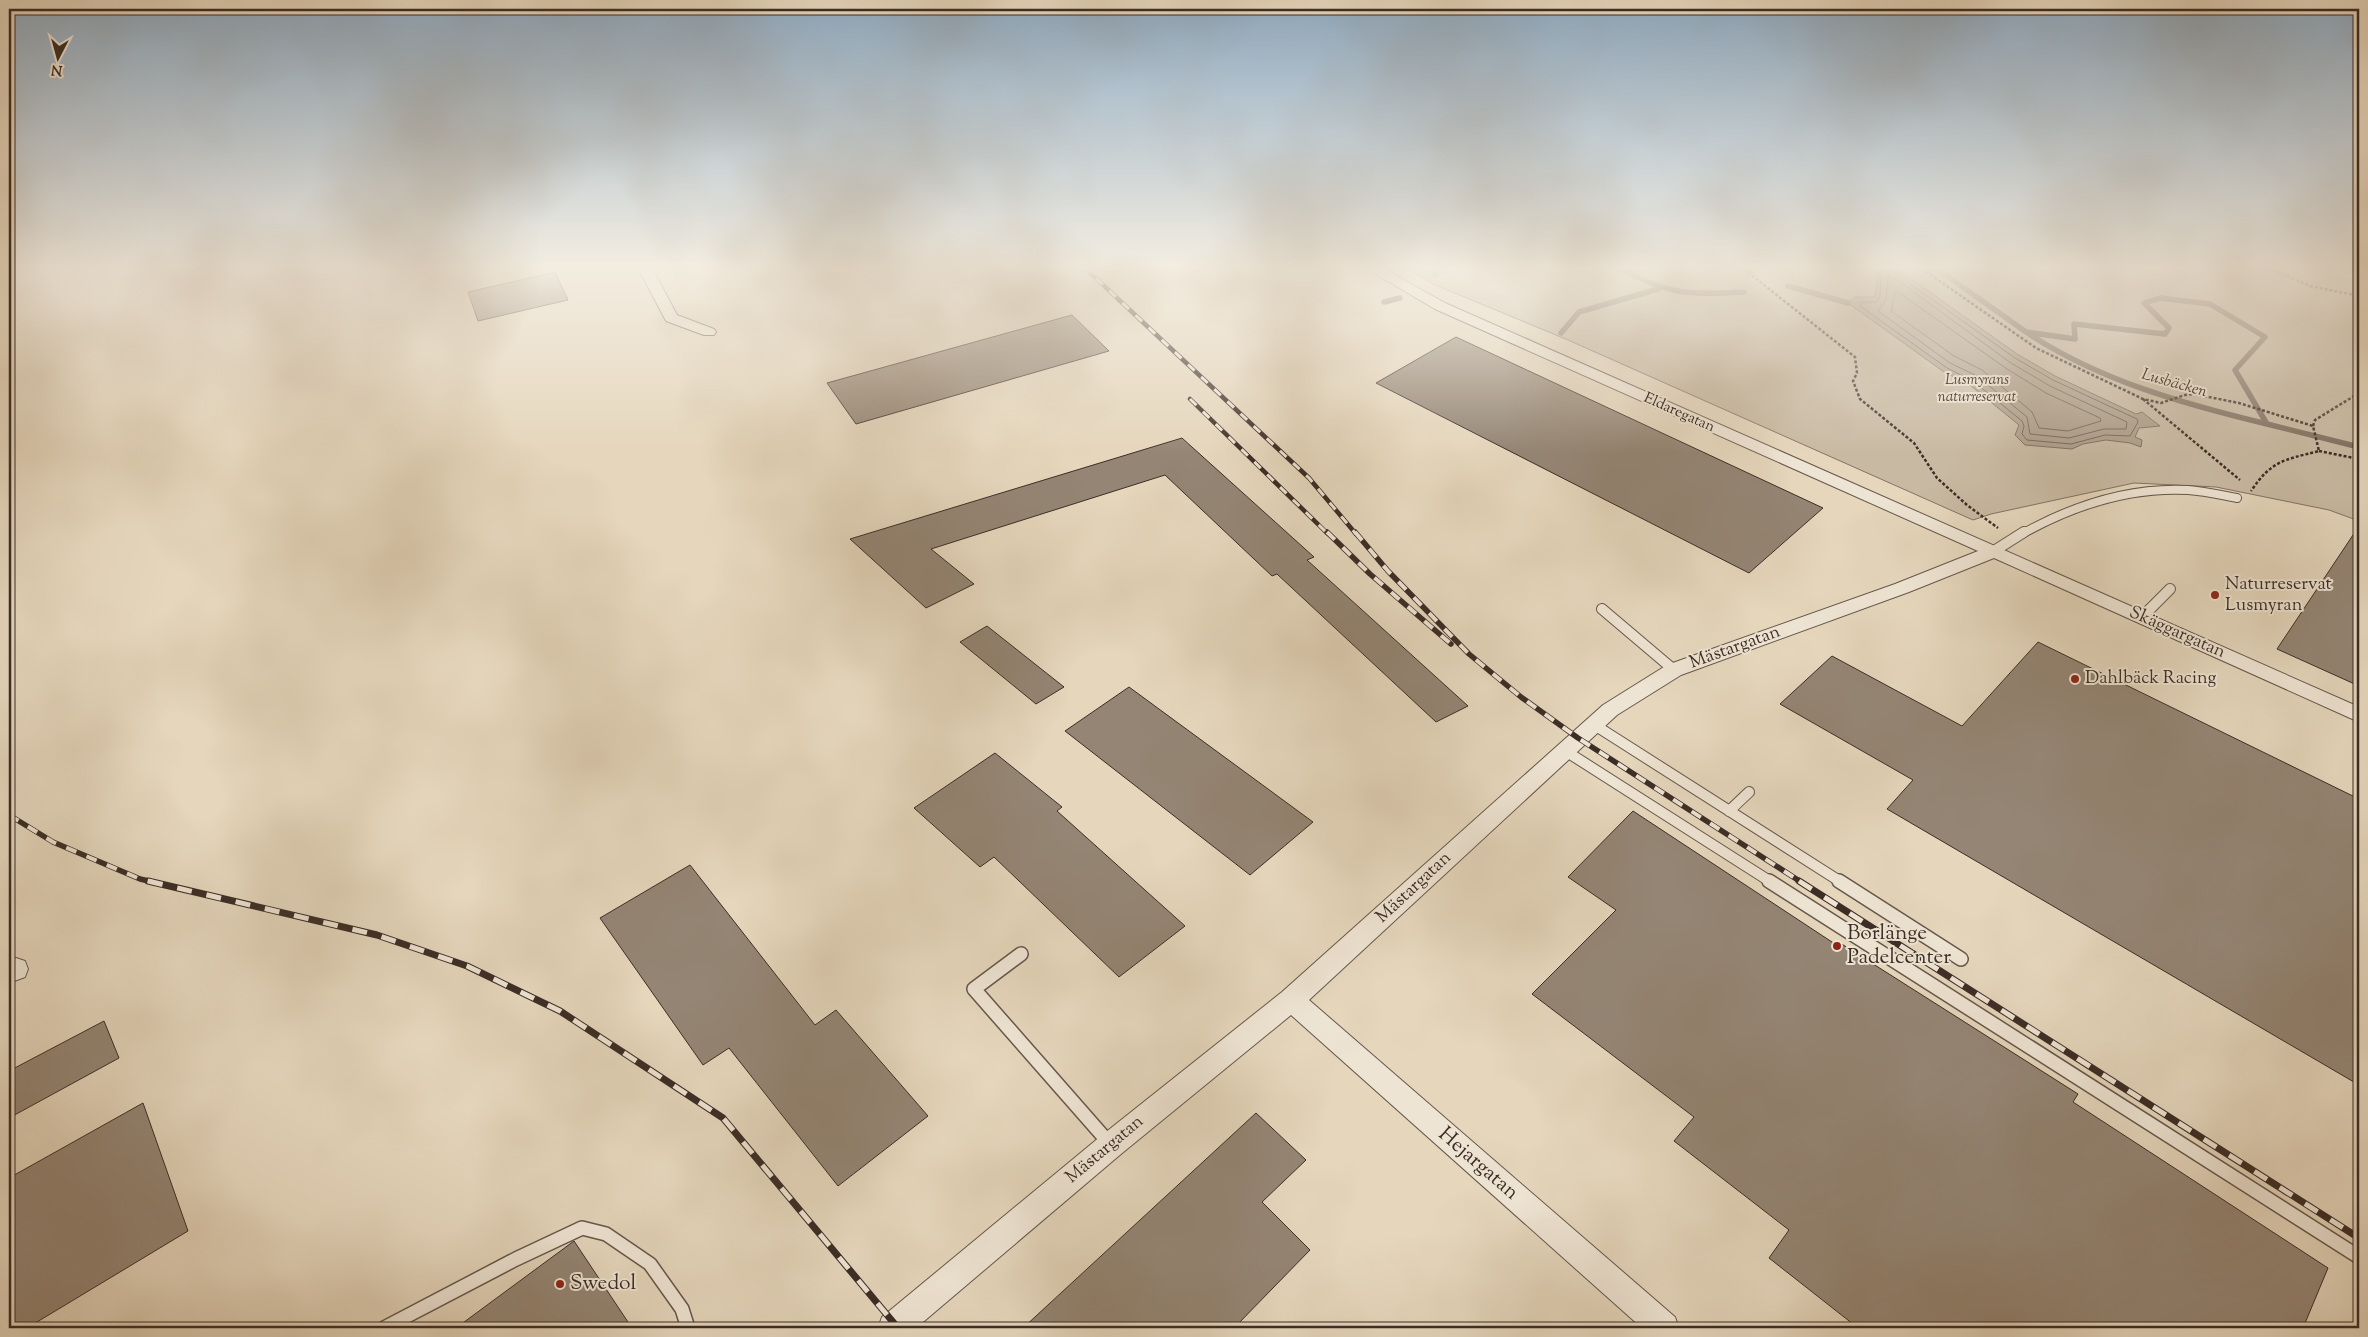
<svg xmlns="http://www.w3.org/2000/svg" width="2368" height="1337" viewBox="0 0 2368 1337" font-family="'Sorts Mill Goudy',serif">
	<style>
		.green { fill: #c8b9a2; stroke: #827364 }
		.water { fill: #ac9d89; stroke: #7f7061 }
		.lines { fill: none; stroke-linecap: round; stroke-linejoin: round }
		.shore { stroke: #746558; stroke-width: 1 }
		.stream { stroke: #7f7061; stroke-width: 5.5 }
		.building { fill: #948574; stroke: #3c2d26 }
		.service-far2-casing { stroke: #66574c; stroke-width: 10 }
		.service-far1-casing { stroke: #66574c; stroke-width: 12 }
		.service-casing { stroke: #66574c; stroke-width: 16 }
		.minor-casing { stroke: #66574c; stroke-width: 2 }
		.path { stroke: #3c2d26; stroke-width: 2.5; stroke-dasharray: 3 2; stroke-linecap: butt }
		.service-far2 { stroke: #eee4d3; stroke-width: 8 }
		.service-far1 { stroke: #eee4d3; stroke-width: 10 }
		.service { stroke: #eee4d3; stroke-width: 13 }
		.minor { fill: #eee4d3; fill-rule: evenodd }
		.rail-far2-casing { stroke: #3c2d26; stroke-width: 4.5 }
		.rail-far1-casing { stroke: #3c2d26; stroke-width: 5.5 }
		.rail-casing { stroke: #3c2d26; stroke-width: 7 }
		.rail-far2 { stroke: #eee4d3; stroke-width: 3; stroke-dasharray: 9; stroke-linecap: butt }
		.rail-far1 { stroke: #eee4d3; stroke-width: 4; stroke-dasharray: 11; stroke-linecap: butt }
		.rail { stroke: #eee4d3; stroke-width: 5; stroke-dasharray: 15; stroke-linecap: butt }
		.poi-dot { fill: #8f2418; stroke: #eee4d3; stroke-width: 2 }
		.labels { text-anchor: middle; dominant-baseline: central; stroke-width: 4; stroke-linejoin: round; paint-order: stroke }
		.far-park-label { font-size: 15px; font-style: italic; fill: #58493f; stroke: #eee4d3 }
		.far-street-label { font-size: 15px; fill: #3c2d26; stroke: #eee4d3 }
		.far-water-label { font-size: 16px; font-style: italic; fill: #58493f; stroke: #eee4d3 }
		.poi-label { font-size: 18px; fill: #3c2d26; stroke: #eee4d3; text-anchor: start }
		.street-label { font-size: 18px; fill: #3c2d26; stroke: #eee4d3 }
		.near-poi-label { font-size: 21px; fill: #3c2d26; stroke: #eee4d3; text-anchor: start }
		.near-street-label { font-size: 21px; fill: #3c2d26; stroke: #eee4d3 }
	</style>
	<rect width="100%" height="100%" fill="#e5d6bc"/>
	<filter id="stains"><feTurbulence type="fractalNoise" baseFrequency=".004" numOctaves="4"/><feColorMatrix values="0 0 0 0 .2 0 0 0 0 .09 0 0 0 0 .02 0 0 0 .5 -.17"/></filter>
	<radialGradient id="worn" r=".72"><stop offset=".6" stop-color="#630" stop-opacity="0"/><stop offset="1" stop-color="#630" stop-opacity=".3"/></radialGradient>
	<path class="green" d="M 1404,266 L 2359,266 L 2359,521 L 2329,510 L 2216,487 L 2134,483 L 1991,514 L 1973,520 L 1568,340 L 1433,284 Z"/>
	<path class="water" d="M 1867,266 L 1899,266 L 1913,280 L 2017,354 L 2055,376 L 2136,414 L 2142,412 L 2160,426 L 2139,428 L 2135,437 L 2142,440 L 2141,447 L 2130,443 L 2106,440 L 2083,444 L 2072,449 L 2025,445 L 2015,435 L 2019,425 L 1970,385 L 1944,372 L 1848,303 L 1855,297 L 1875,297 L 1877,276 Z"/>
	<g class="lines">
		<path class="shore" d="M 1873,266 L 1881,275 L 1880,297 L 1876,302 L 1861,302 L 1860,306 L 1947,368 L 1973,381 L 2022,421 L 2024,426 L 2022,434 L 2027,440 L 2071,444 L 2105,435 L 2130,436 L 2138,422 L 2137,419 L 2053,380 L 2015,358 L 1910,284 L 1897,271 L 1896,266
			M 1889,274 L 2011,363 L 2050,386 L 2127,422 L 2126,429 L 2104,429 L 2069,438 L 2030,434 L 2027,417 L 1977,376 L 1950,363 L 1878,311 L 1886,299 Z
			M 1898,292 L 2007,369 L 2046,393 L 2100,418 L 2101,421 L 2068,431 L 2039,428 L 2032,412 L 1982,370 L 1954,356 L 1891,311 L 1895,293 Z"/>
		<path class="stream" d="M 1435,266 L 1435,274
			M 1618,266 C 1664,295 1691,295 1744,292
			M 1933,266 L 2026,332 L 2075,339 L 2074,324 L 2165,334 L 2169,328 L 2144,303 L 2160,298 L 2210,304 L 2265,337 L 2235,370 L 2267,424 L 2359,447
			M 1788,286 L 1848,303
			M 1384,302 L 1400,298
			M 1561,333 L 1579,312 L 1658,289
			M 2029,334 C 2101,381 2184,404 2267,424"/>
	</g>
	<path class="building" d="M 555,272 L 568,300 L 478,321 L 468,292 Z
		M 1072,315 L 1109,351 L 856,424 L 827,383 Z
		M 1456,337 L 1823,508 L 1749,573 L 1376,383 Z
		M 1182,438 L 1314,557 L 1307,560 L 1468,706 L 1436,722 L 1277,574 L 1272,576 L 1165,475 L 931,549 L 974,584 L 926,608 L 850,539 Z
		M 2359,526 L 2359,686 L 2277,649 Z
		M 987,626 L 1064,687 L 1036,704 L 960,642 Z
		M 2038,642 L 2359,799 L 2359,1085 L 1887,809 L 1913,780 L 1780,704 L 1832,656 L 1962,726 Z
		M 1129,687 L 1313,822 L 1250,875 L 1065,731 Z
		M 995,753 L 1062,807 L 1057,811 L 1185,926 L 1119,977 L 994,857 L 980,867 L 914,808 Z
		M 1633,811 L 1835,944 L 1837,941 L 2078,1094 L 2073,1102 L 2328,1268 L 2303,1328 L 1858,1328 L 1769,1258 L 1789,1230 L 1674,1141 L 1694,1117 L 1532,994 L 1616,910 L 1568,877 Z
		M 690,865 L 815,1025 L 836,1010 L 928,1116 L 838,1186 L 729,1048 L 703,1065 L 600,918 Z
		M 104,1021 L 119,1058 L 9,1118 L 9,1071 Z
		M 143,1103 L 188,1231 L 27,1328 L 9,1328 L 9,1178 Z
		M 1256,1113 L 1306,1160 L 1262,1202 L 1310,1250 L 1234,1328 L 1023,1328 Z
		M 574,1241 L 632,1328 L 456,1328 Z"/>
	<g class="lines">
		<defs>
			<path id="service-far2" d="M 2022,534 C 2072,506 2130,487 2188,490 C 2204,491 2221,495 2237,498"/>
			<path id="service-far1" d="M 1994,551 L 2024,532
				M 1602,609 L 1674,670
				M 2142,617 L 2170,589
				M 1593,724 L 1841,882
				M 1564,750 L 1771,882
				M 1729,811 L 1749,792"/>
			<path id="service" d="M 1769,881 L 2359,1257
				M 1839,881 L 1961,959
				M 1021,954 L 974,989 L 1110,1144
				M 384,1328 L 516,1259 L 582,1228 L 606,1234 L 650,1264 L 682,1309 L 688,1328"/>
			<path id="minor" d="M 637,266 L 651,266 L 677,315 L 714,329 L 716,332 L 714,335 L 704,335 L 666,321 Z
				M 1362,266 L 1379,266 L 1445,303 L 2359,707 L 2359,722 L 1994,558 L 1909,592 L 1681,675 L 1617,715 L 1309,1000 L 1675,1317 L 1679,1328 L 1642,1328 L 1291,1015 L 1121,1154 L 916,1328 L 878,1328 L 882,1317 L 1101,1136 L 1282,992 L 1603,705 L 1667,665 L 1895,584 L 1978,551 L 1435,309 Z
				M 16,958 L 25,961 L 28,969 L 25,977 L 9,983 L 9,961 Z"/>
		</defs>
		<use href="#service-far2" class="service-far2-casing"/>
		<use href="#service-far1" class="service-far1-casing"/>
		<use href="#service" class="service-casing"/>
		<use href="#minor" class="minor-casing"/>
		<path class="path" d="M 1740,266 L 1855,357 L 1857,373 L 1853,381 L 1860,399 L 1914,443 L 1937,478 L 1967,505 L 1998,528
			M 1918,266 L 2036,348 L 2143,399 L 2161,403 L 2185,395 L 2194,394 L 2239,403 L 2313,426 L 2319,451 C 2284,460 2272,460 2251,491
			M 2264,266 L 2310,286 L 2359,296
			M 1751,273 L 1758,266
			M 2143,399 L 2240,480
			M 2313,426 L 2315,420 L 2359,393
			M 2319,451 L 2359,459"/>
		<use href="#service-far2" class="service-far2"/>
		<use href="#service-far1" class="service-far1"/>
		<use href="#service" class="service"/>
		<use href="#minor" class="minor"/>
		<defs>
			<path id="rail-far2" d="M 1083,266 L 1309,478 L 1356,534
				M 1190,399 L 1328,534"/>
			<path id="rail-far1" d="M 1327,532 L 1370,574 L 1451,644
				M 1355,532 L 1388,571 L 1469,654 L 1521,697 L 1578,738 L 1801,882
				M 9,815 L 53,842 L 140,879 L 153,882"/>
			<path id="rail" d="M 148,881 L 377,935 L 467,966 L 560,1011 L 723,1118 L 898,1328
				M 1799,881 L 2359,1238"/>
		</defs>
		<use href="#rail-far2" class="rail-far2-casing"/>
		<use href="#rail-far1" class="rail-far1-casing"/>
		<use href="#rail" class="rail-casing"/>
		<use href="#rail-far2" class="rail-far2"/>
		<use href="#rail-far1" class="rail-far1"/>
		<use href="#rail" class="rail"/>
	</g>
	<linearGradient id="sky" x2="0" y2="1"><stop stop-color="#90abc2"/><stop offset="0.59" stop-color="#f3ede1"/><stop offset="1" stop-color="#f3ede1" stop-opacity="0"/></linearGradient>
	<rect width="2368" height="453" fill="url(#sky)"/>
	<g class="poi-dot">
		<circle cx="2215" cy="595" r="5"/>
		<circle cx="2075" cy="679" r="5"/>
		<circle cx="1837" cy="946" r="5"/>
		<circle cx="560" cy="1284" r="5"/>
	</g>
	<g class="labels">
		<g class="far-park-label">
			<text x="1977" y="380">Lusmyrans<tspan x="1977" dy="17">naturreservat</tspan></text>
		</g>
		<g class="far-street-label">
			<text transform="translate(1679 413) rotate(24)">Eldaregatan</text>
		</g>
		<g class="far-water-label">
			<text transform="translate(2174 384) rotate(16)">Lusbäcken</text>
		</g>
		<g class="poi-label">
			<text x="2225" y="585">Naturreservat<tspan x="2225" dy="21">Lusmyran</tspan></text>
			<text x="2085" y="679">Dahlbäck Racing</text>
		</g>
		<g class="street-label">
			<text transform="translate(2177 633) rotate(24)">Skäggargatan</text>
			<text transform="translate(1735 648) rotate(-20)">Mästargatan</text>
			<text transform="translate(1414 888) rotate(-43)">Mästargatan</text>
			<text transform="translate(1105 1150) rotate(-40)">Mästargatan</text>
		</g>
		<g class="near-poi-label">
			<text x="1847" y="934">Borlänge<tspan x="1847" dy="24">Padelcenter</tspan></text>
			<text x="570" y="1284">Swedol</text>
		</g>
		<g class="near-street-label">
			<text transform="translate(1478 1164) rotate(41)">Hejargatan</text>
		</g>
	</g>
	<rect width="2368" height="1337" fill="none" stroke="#e5d6bc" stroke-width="30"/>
	<rect x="10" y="10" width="2348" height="1317" fill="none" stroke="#3c2d26" stroke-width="2.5"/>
	<rect x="15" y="15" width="2338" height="1307" fill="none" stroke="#3c2d26"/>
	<g transform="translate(58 58) rotate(186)" stroke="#eee4d3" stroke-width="4" paint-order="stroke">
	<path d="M0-4L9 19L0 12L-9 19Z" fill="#3c2d26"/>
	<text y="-8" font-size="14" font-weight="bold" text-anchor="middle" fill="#3c2d26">N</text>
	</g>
	<rect width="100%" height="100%" filter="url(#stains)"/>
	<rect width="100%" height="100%" fill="url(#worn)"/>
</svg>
